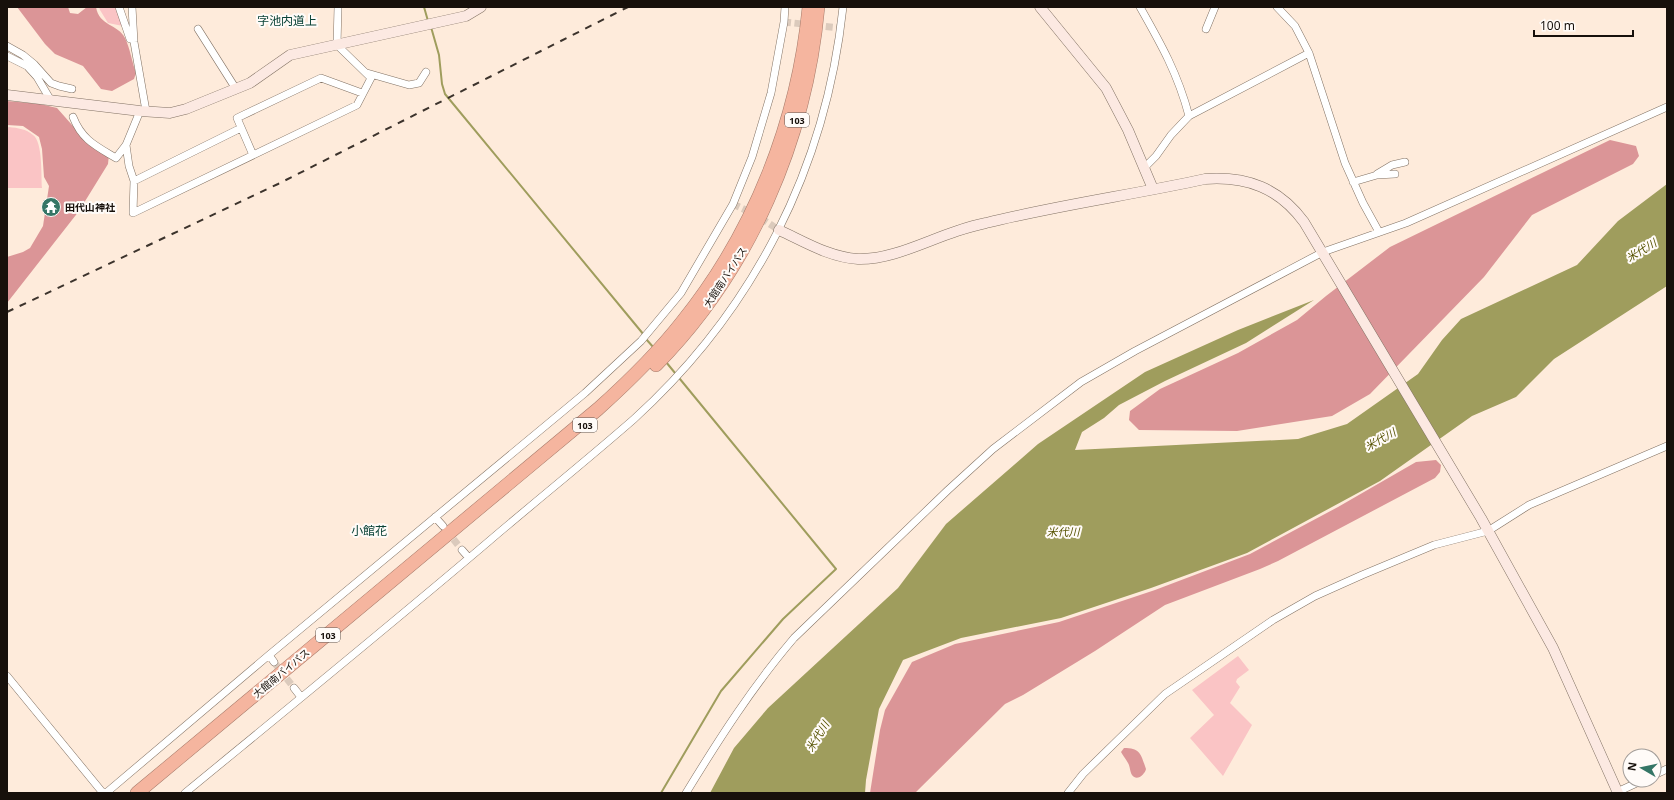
<svg xmlns="http://www.w3.org/2000/svg" width="1674" height="800" viewBox="0 0 1674 800" font-family="'Noto Sans','Noto Sans JP',sans-serif">
	<style>
		.green { fill: #fac4c5 }
		.forest { fill: #db9597 }
		.water { fill: #9f9d5d }
		.lines { fill: none; stroke-linecap: round; stroke-linejoin: round }
		.stream { stroke: #9f9d5d; stroke-width: 2 }
		.street-tunnel { stroke: #dbcabc; stroke-width: 7; stroke-dasharray: 7 3.5; stroke-linecap: butt }
		.street-casing { stroke: #827264; stroke-width: 8 }
		.secondary-casing { stroke: #827264; stroke-width: 11 }
		.highway-casing { stroke: #a77b6b; stroke-width: 14 }
		.street { stroke: #fff; stroke-width: 7 }
		.secondary { stroke: #fce9e2; stroke-width: 10 }
		.highway { stroke: #f5b59f; stroke-width: 13 }
		.rail { stroke: #3c332c; stroke-width: 2; stroke-dasharray: 7 7; stroke-linecap: butt }
		.labels { text-anchor: middle; dominant-baseline: central; stroke-width: 4; stroke-linejoin: round; paint-order: stroke }
		.shield { fill: #fffbf8; stroke: #5d5652; stroke-width: 1 }
		.shield-label { font-size: 9px; font-weight: bold; fill: #17100b }
		.poi-label { font-size: 10px; font-weight: bold; fill: #17100b; stroke: #fffbf8; text-anchor: start }
		.street-label { font-size: 10px; fill: #17100b; stroke: #fffbf8 }
		.water-label { font-size: 11px; font-style: italic; fill: #595505; stroke: #fffbf8 }
		.quarter-label { font-size: 12px; fill: #0b4337; stroke: #fffbf8 }
	</style>
	<rect width="100%" height="100%" fill="#feebdb"/>
	<path class="green" d="M 99,7 L 116,7 L 123,26 L 108,23 L 100,10 Z
		M 9,127 C 18,128 26,129 33,135 C 43,142 41,176 42,188 L 7,188 L 7,128 Z
		M 1238,656 L 1249,670 L 1237,679 L 1236,682 L 1240,687 L 1230,703 L 1252,725 L 1223,776 L 1190,738 L 1214,715 L 1192,690 Z"/>
	<path class="forest" d="M 17,7 L 68,7 L 70,13 L 78,14 L 87,7 L 96,7 C 99,26 118,24 125,38 C 130,48 132,62 136,73 L 134,79 L 112,91 L 101,89 L 83,66 L 55,54 L 45,44 Z
		M 7,101 L 40,104 L 57,108 L 80,134 L 109,154 L 108,164 L 79,211 L 7,303 L 7,257 L 23,252 L 30,248 L 43,226 L 49,186 L 44,177 L 42,149 L 39,137 L 23,126 L 7,125 Z
		M 1610,140 L 1636,146 L 1639,156 L 1633,164 L 1532,215 L 1484,277 L 1370,394 L 1332,416 L 1237,431 L 1139,430 L 1129,420 L 1130,411 L 1160,389 L 1238,353 L 1297,320 L 1326,296 L 1390,247 Z
		M 1436,460 L 1441,465 L 1440,472 L 1435,478 L 1278,561 L 1260,569 L 1165,605 L 1095,651 L 1023,695 L 1005,704 L 915,793 L 870,793 L 880,730 L 885,710 L 912,662 L 955,644 L 1059,622 L 1155,590 L 1250,554 L 1338,507 L 1416,462 Z
		M 1124,748 C 1141,748 1141,755 1146,769 C 1145,774 1137,782 1132,775 C 1130,772 1130,766 1128,763 C 1126,759 1123,756 1121,752 Z"/>
	<path class="water" d="M 1667,184 L 1667,286 L 1554,359 L 1516,397 L 1472,416 L 1380,481 L 1247,553 L 1151,588 L 1061,618 L 961,638 L 903,660 L 879,709 L 866,780 L 865,793 L 710,793 L 734,748 L 768,708 L 898,588 L 946,524 L 1038,444 L 1145,372 L 1238,330 L 1314,300 L 1246,343 L 1165,381 L 1119,405 L 1104,418 L 1082,432 L 1075,450 L 1298,439 L 1347,424 L 1418,374 L 1442,340 L 1461,319 L 1577,265 L 1618,221 Z"/>
	<g class="lines">
		<path class="stream" d="M 424,7 L 428,21
			M 431,27 L 439,55 L 442,84 L 445,94 L 644,335
			M 646,339 L 654,348
			M 661,793 L 721,691 L 783,619 L 836,569 L 666,362"/>
		<path class="street-tunnel" d="M 784,22 L 840,28
			M 733,204 L 756,215 L 779,230
			M 447,531 L 462,550
			M 274,662 L 294,688"/>
		<defs>
			<path id="street" d="M 119,7 L 130,39
				M 132,7 L 134,42 L 146,111
				M 1140,7 C 1161,44 1178,74 1189,116
				M 1277,7 L 1295,26 L 1309,53 L 1345,163 L 1363,203 L 1379,232
				M 198,29 L 236,89
				M 1206,29 L 1215,7
				M 7,46 L 23,55 L 34,64 L 51,83 L 59,86 L 72,89
				M 7,56 L 27,66 L 37,77 L 50,99
				M 367,73 L 409,85 L 419,83 L 426,72
				M 73,117 C 82,140 96,146 116,158 L 126,145 L 140,111
				M 126,145 L 129,166 L 134,181 L 133,213 L 357,105 L 371,78 L 337,45 L 338,7
				M 253,155 L 237,118 L 321,78 L 362,93
				M 1144,168 L 1156,156 L 1171,135 L 1189,116 L 1309,53
				M 1377,174 L 1392,165 L 1405,162
				M 134,181 L 241,128
				M 1353,182 L 1377,175 L 1395,174
				M 435,517 L 443,526
				M 462,550 L 469,558
				M 269,655 L 274,662
				M 7,676 L 103,793
				M 294,688 L 301,697
				M 1654,775 L 1667,769
				M 106,793 L 269,655 L 585,393 L 641,341 L 681,293 L 733,204 L 752,157 L 771,93 L 784,22 L 785,7
				M 185,793 C 286,710 388,627 488,542 C 536,501 586,461 634,419 C 754,310 826,168 843,7
				M 686,793 C 719,739 753,686 794,638 L 948,490 L 993,449 L 1081,382 L 1135,351 L 1323,252 L 1406,223 L 1667,107
				M 1068,793 L 1083,774 L 1165,694 L 1273,620 L 1315,596 L 1362,575 L 1434,545 L 1488,531 L 1529,505 L 1667,446
				M 1615,793 L 1643,780"/>
			<path id="secondary" d="M 1040,7 L 1106,88 L 1128,130 L 1153,189
				M 7,95 L 140,111 L 170,113 L 186,109 L 250,83 L 290,55 L 466,16 L 481,7
				M 779,230 C 805,242 829,257 858,259 C 891,260 926,241 957,231 C 966,228 976,225 986,223 C 1058,205 1132,195 1205,179 C 1247,176 1279,188 1304,222 L 1481,518 L 1553,648 L 1618,793"/>
			<path id="highway" d="M 656,365 C 750,270 806,139 818,7
				M 137,793 L 598,409 C 628,382 657,354 682,322 C 754,233 798,121 809,7"/>
		</defs>
		<use href="#street" class="street-casing"/>
		<use href="#secondary" class="secondary-casing"/>
		<use href="#highway" class="highway-casing"/>
		<use href="#street" class="street"/>
		<use href="#secondary" class="secondary"/>
		<use href="#highway" class="highway"/>
		<path class="rail" d="M 7,312 L 278,184 L 628,7"/>
	</g>
	<defs>
		<symbol id="temple-disc" viewBox="-11 -11 22 22"><circle r="9.5" fill="#357666" stroke="#fffbf8"/><path d="M0-6L5-2H3V0L6.5 2.5H4V6H1.5V3h-3V6H-4V2.5H-6.5L-3 0V-2H-5Z" fill="#fff"/></symbol>
	</defs>
	<g fill-rule="evenodd">
		<use href="#temple-disc" x="40" y="196" width="22" height="22"/>
	</g>
	<g class="labels">
		<g class="shield">
			<rect x="785" y="113" width="24" height="14" rx="3"/>
			<rect x="573" y="418" width="24" height="14" rx="3"/>
			<rect x="316" y="628" width="24" height="14" rx="3"/>
		</g>
		<g class="shield-label">
			<text x="797" y="120">103</text>
			<text x="585" y="425">103</text>
			<text x="328" y="635">103</text>
		</g>
		<g class="poi-label">
			<text x="65" y="207">田代山神社</text>
		</g>
		<g class="street-label">
			<text transform="translate(725 277) rotate(-57)">大館南バイパス</text>
			<text transform="translate(281 673) rotate(-40)">大館南バイパス</text>
		</g>
		<g class="water-label">
			<text transform="translate(1641 250) rotate(-31)">米代川</text>
			<text transform="translate(1380 439) rotate(-29)">米代川</text>
			<text x="1063" y="531">米代川</text>
			<text transform="translate(817 736) rotate(-58)">米代川</text>
		</g>
		<g class="quarter-label">
			<text x="287" y="20">字池内道上</text>
			<text x="369" y="530">小館花</text>
		</g>
	</g>
	<rect width="1674" height="800" fill="none" stroke="#17100b" stroke-width="16"/>
	<g transform="translate(1642 768) rotate(279)"><circle r="19" fill="#fffbf8" stroke="#a29d99"/>
	<path d="M0-3L7 15L0 10L-7 15Z" fill="#357666"/>
	<text y="-6" font-size="11" font-weight="bold" text-anchor="middle" fill="#17100b">N</text>
	</g>
	<path d="M1534 30v6h99v-6" fill="none" stroke="#17100b" stroke-width="2"/>
	<text x="1540" y="30" font-size="12" fill="#17100b" stroke="#fffbf8" stroke-width="3" paint-order="stroke">100 m</text>
</svg>
